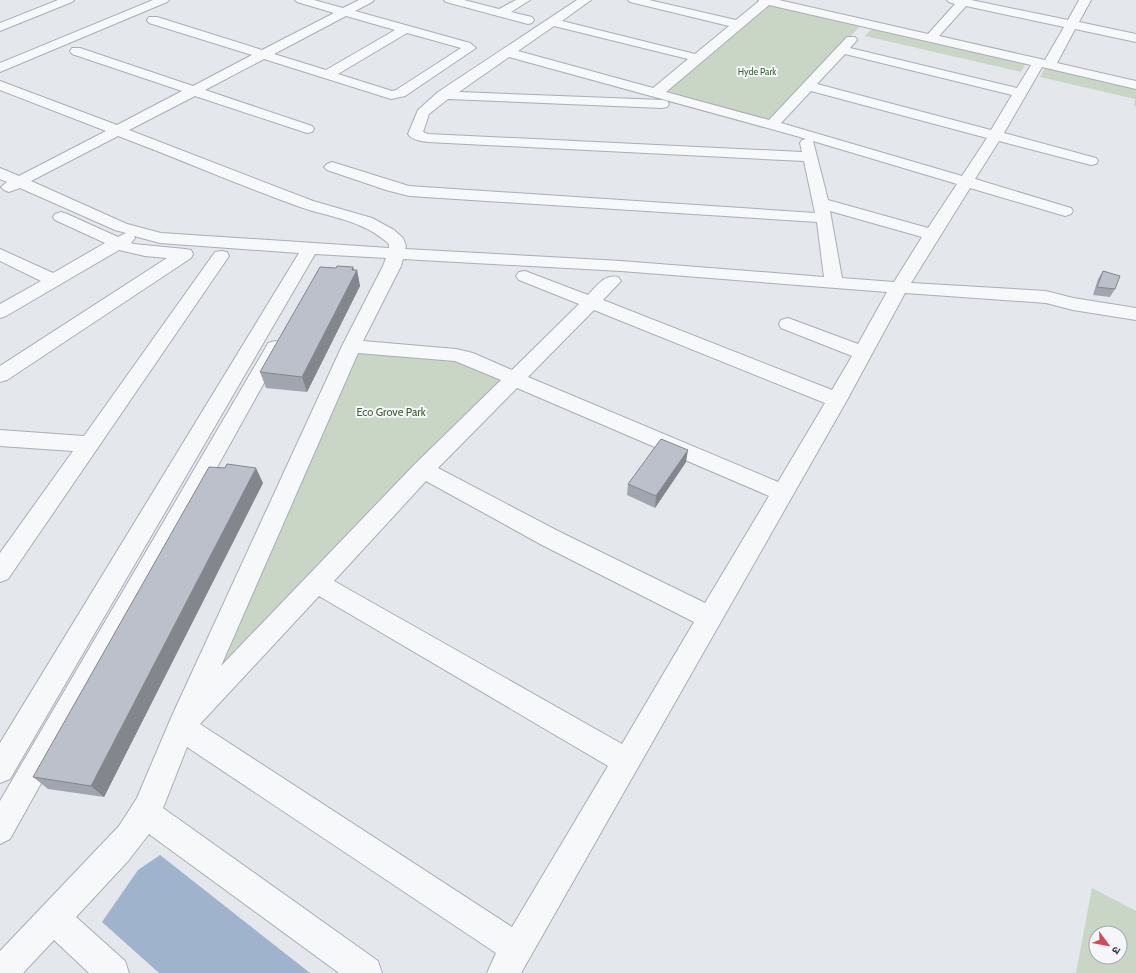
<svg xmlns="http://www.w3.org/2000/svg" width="1136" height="973" viewBox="0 0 1136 973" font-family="Cabin,'Noto Sans Devanagari',sans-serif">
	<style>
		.green { fill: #c9d6c5; fill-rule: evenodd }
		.water { fill: #9fb4cc }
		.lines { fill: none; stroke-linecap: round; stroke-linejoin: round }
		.minor-casing { stroke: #a9aeb7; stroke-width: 2 }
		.minor { fill: #f7f8fa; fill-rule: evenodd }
		.wall { fill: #a1a5ae }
		.shaded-wall { fill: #83868d }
		.building { fill: #bbc0ca; stroke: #83868d }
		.labels { text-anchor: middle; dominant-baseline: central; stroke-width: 4; stroke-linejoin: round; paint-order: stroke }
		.far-park-label { font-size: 9px; fill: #3f6138; stroke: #f4f6f9 }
		.park-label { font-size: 11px; fill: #3f6138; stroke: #f4f6f9 }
	</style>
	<rect width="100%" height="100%" fill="#e4e7ec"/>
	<path class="green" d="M 769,3 L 862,24 L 770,121 L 663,92 Z
		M 873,27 L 1026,63 L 1021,72 L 865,36 Z
		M 1045,68 L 1136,89 L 1136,106 L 1134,106 L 1135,99 L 1040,77 Z
		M 355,348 L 456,359 L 504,379 L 200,699 Z
		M 1092,888 L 1136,911 L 1136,973 L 1076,973 ZM 1096,933 L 1120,933 L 1120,957 L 1096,957 Z"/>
	<path class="water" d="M 160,855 L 310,973 L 159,973 L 102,922 L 138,870 Z"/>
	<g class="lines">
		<defs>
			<path id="minor" d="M 58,0 L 74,0 L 72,2 L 0,31 L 0,23 Z
				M 153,0 L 169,0 L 167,2 L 0,72 L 0,63 Z
				M 295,0 L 314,0 L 343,8 L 359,0 L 374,0 L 372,2 L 355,11 L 470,43 L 476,48 L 405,96 L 391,99 L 264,59 L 205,90 L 312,126 L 314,129 L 312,132 L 307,133 L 195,96 L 129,130 L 313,201 L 372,218 L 394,230 L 403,238 L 406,246 L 405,249 L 621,261 L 824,277 L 817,222 L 409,196 L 386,190 L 327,170 L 324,167 L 327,164 L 332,162 L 409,186 L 815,213 L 804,161 L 428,142 C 421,141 412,140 408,134 L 418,110 L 438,92 L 577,0 L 591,0 L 562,21 L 695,54 L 729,26 L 630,2 L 628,0 L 649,0 L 736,20 L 759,1 L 758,0 L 779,0 L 928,34 L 955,4 L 949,2 L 947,0 L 971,0 L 1068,20 L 1079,0 L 1091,0 L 1079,22 L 1136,34 L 1136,42 L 1075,29 L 1057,63 L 1136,81 L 1136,89 L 1042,67 L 1004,133 L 1096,158 L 1098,161 L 1096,164 L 1091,165 L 999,141 L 975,179 L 1071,208 L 1073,211 L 1071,214 L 1065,216 L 970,188 L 911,283 L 1046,291 L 1073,298 L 1136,308 L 1136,320 L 1073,310 L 1046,303 L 905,293 L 847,400 L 521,973 L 487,973 L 496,953 L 187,747 L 163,808 L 378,961 L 382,973 L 339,973 L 149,834 L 128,861 L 76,917 L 125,961 L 129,973 L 89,973 L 54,940 L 23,973 L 0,973 L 0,951 L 119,826 L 137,798 L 171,718 L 342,346 L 383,266 L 386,258 L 315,254 L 10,779 L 0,783 L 0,743 L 299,253 L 160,243 L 134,236 L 135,238 L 131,243 L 134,244 L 185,249 L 191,250 L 193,254 L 191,258 L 7,380 L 0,382 L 0,366 L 167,258 L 145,256 L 119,250 L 6,316 L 0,318 L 0,304 L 41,281 L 0,261 L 0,249 L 53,273 L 105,243 L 55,220 L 53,217 L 55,214 L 61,212 L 67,214 L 118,237 L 126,233 L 115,230 L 20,188 L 9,192 L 4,190 L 1,187 L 7,182 L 0,179 L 0,168 L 19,176 L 106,131 L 0,90 L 0,81 L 117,125 L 182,91 L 72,54 L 70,51 L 72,48 L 80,48 L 193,86 L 252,55 L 149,23 L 147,20 L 149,17 L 157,17 L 262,50 L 334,13 L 297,2 ZM 769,5 L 1031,65 L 1017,88 L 850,48 L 857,40 L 855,37 L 847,37 L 769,120 L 666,92 ZM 966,6 L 1064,27 L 1045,60 L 939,36 ZM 346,16 L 395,30 L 326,70 L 274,54 ZM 554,26 L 688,59 L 653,88 L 518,51 ZM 407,33 L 461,48 L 396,90 L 392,91 L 338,74 ZM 845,54 L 1012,95 L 991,130 L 817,84 ZM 509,57 L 800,137 L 806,139 L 802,140 L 800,143 L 802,152 L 428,134 L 423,132 L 429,114 L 448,99 L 662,108 L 667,107 L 669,104 L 667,101 L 662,100 L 459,92 ZM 811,91 L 987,138 L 962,176 L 781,123 ZM 118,136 C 179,159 239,185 300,207 C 332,218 363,220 389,244 L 389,248 L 161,233 L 127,224 L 31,181 ZM 813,141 L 957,184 L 928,228 L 828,200 ZM 830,211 L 922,237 L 894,282 L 842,278 ZM 403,259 L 621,271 L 887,292 L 858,344 L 788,318 L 781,320 L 779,324 L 781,328 L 852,356 L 832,390 L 603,300 L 621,281 L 618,277 C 604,274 597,286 588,295 L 525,271 L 519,272 L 516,276 L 519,280 L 579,304 L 512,370 L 473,353 L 456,349 L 363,341 L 401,266 ZM 594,310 L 825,403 L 778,482 L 528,377 ZM 358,353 L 455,361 L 501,380 L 415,464 L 221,666 ZM 517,388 L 769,496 L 705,603 L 558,531 L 438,468 ZM 426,481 L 542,545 L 694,622 L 622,744 L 334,581 ZM 319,596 L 608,766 L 512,927 L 200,724 Z
				M 444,0 L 464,0 L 499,9 L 516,0 L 530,0 L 511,12 L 532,17 L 534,20 L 532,23 L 528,24 L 446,2 Z
				M 221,251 L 227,252 L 229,256 L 8,579 L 0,582 L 0,553 L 73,451 L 0,446 L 0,430 L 84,436 L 215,252 Z
				M 275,341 L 282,343 L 284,347 L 10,839 L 0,844 L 0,801 L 266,347 L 268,343 Z"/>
		</defs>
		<use href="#minor" class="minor-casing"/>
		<use href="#minor" class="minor"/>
	</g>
	<path class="wall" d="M 353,267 L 354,270 L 357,270 L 360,286 L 307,392 L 266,388 L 260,372 L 336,268 Z
		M 1103,271 L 1115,289 L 1110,297 L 1093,295 L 1098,279 Z
		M 686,462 L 655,508 L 627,495 L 628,484 Z
		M 263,483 L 104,797 L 48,789 L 33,777 Z"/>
	<path class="shaded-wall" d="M 353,267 L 355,273 L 357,270 L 360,286 L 307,392 L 302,377 Z
		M 688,450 L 686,462 L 655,508 L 656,496 Z
		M 256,468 L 263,483 L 104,797 L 91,786 Z"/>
	<path class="building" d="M 337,266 L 353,267 L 352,270 L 357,270 L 302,377 L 260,372 L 320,267 L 336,268 Z
		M 1103,271 L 1120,276 L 1115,289 L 1097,287 Z
		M 661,439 L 688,450 L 656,496 L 628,484 Z
		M 227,464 L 256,468 L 91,786 L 33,777 L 209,467 L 225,468 Z"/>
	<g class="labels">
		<g class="far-park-label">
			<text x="757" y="71">Hyde Park</text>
		</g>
		<g class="park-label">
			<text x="391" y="412">Eco Grove Park</text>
		</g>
	</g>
	<g transform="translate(1108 945) rotate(122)"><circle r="19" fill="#f4f6f9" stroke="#a4a8b1"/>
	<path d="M0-3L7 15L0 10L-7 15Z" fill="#d1495b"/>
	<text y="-6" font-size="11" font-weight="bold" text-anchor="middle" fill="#2b3445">उ</text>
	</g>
</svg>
